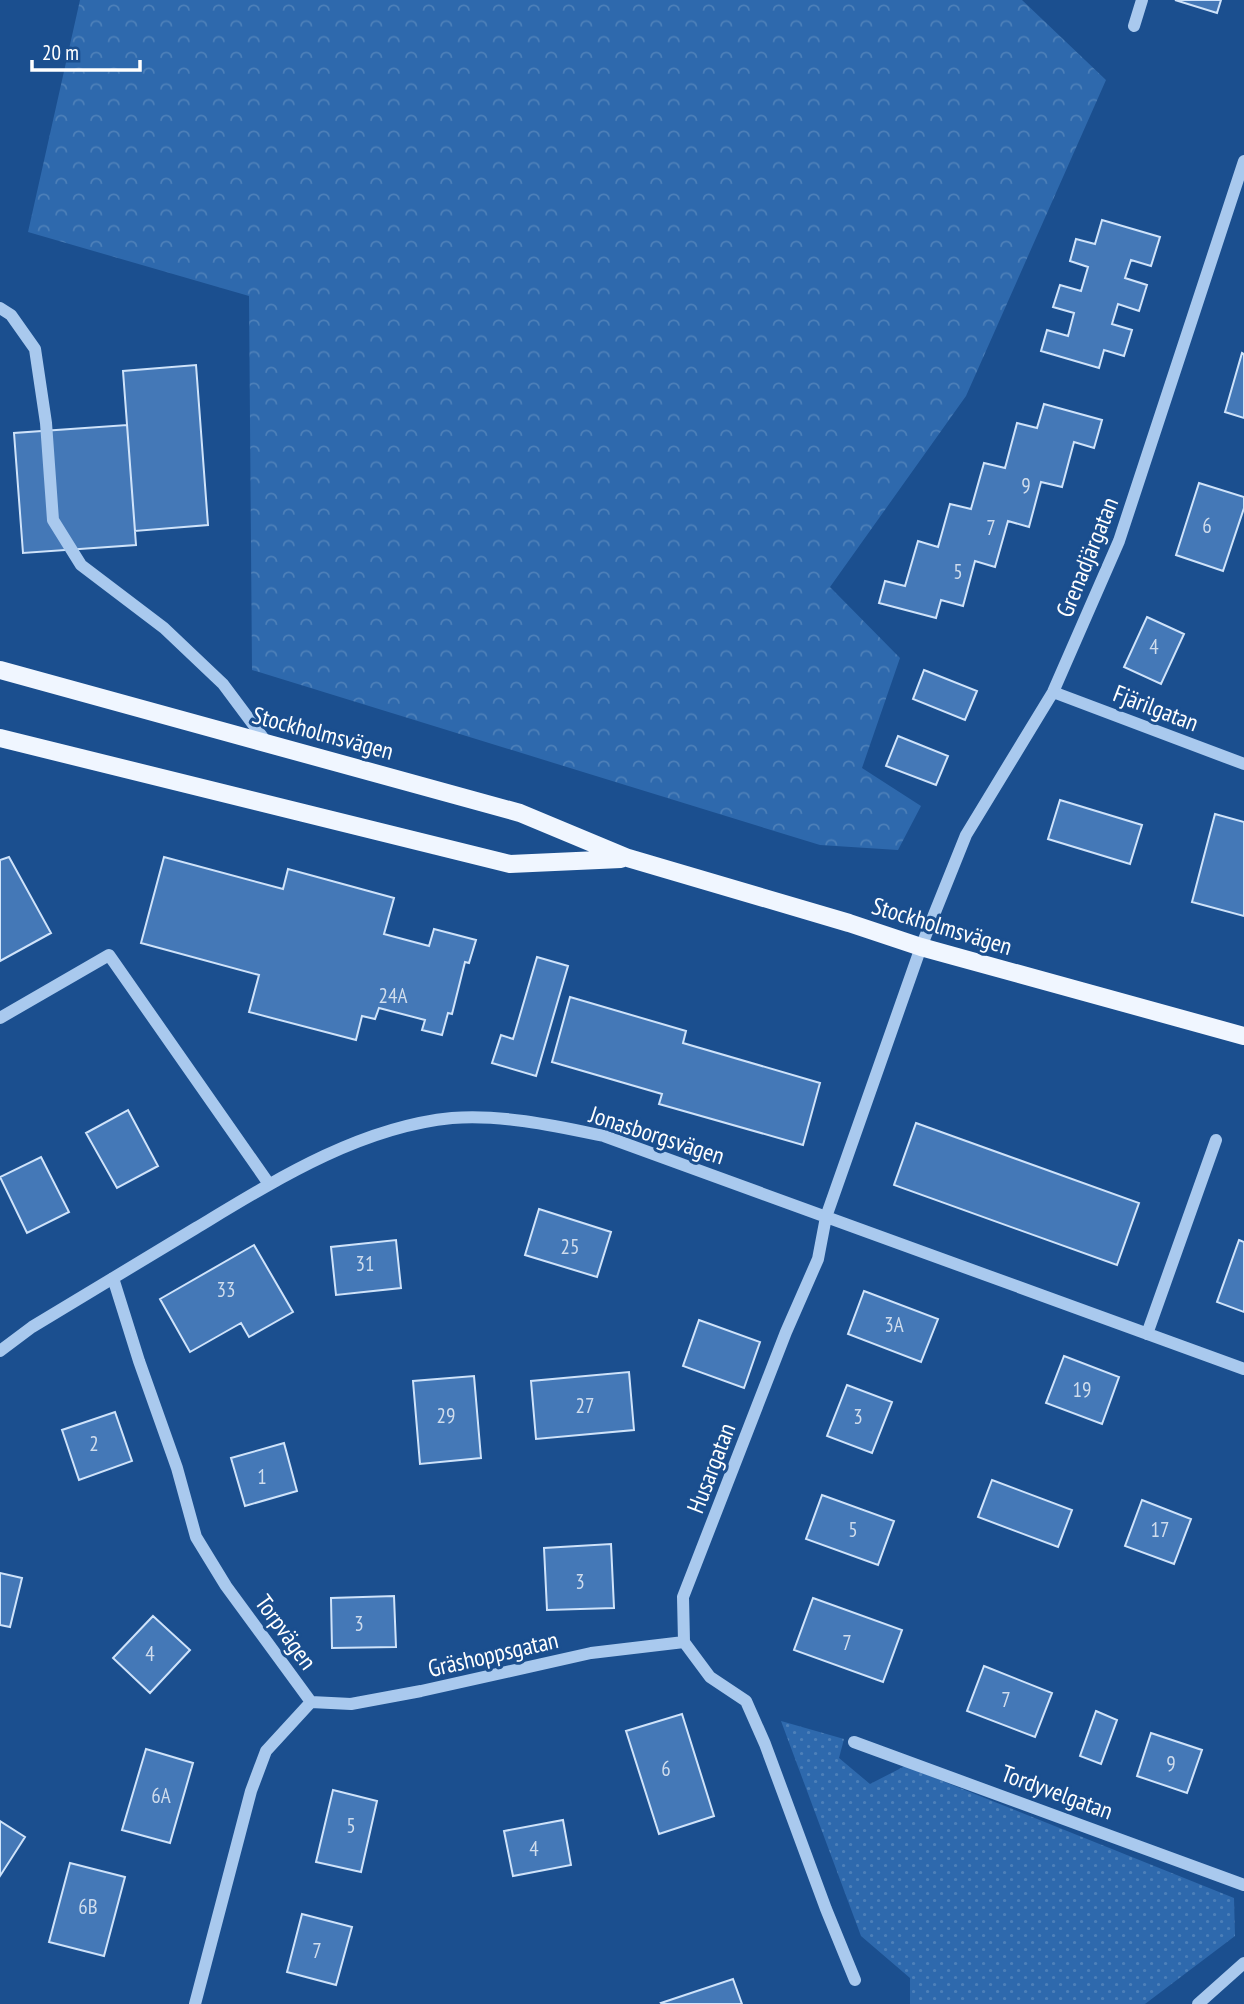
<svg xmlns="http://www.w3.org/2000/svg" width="1244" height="2004" viewBox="0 0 1244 2004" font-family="'PT Sans Narrow',sans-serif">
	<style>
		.forest { fill: url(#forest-crowns) }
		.park { fill: url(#park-dots) }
		.building { fill: #4478b7; stroke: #cfe3fa; stroke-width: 2 }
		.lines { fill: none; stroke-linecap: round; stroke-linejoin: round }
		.minor { stroke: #a9c9ee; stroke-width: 12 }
		.major { stroke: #f0f6ff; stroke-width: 18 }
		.labels { text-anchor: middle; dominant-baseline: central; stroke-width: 6; stroke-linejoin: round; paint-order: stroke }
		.number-label { font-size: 21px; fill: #d0dded }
		.street-label { font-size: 24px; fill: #fff; stroke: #1b4f8f }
	</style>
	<defs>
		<pattern id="forest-crowns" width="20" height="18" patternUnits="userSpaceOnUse" patternTransform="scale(1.75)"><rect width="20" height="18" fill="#2e69ad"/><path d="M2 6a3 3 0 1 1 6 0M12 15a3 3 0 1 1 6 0" fill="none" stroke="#4d80b9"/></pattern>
		<pattern id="park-dots" width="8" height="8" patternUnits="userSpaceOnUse" patternTransform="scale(1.75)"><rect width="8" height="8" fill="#2e69ad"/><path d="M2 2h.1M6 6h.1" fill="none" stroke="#4d80b9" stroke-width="1.8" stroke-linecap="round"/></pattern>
	</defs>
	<rect width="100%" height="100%" fill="#1b4f8f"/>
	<path class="forest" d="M 80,0 L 1022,0 L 1106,80 L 966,396 L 830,587 L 900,658 L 862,768 L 921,806 L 898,850 L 820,845 L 252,670 L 249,296 L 28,232 Z"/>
	<path class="park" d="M 781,1721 L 844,1739 L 839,1758 L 870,1784 L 905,1766 L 1234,1898 L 1235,1936 L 1145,2004 L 910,2004 L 910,1978 L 861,1936 Z"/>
	<path class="building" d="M 1175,0 L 1221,0 L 1217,13 Z
		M 1102,220 L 1160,237 L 1151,266 L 1131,260 L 1125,278 L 1147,285 L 1139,311 L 1118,304 L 1112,324 L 1132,330 L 1124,356 L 1104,350 L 1099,368 L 1041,351 L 1047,330 L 1068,336 L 1074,313 L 1053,307 L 1060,285 L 1081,291 L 1088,267 L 1070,261 L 1076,239 L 1095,244 Z
		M 1242,353 L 1244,354 L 1244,418 L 1225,412 Z
		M 196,365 L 208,525 L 135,531 L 123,371 Z
		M 1044,404 L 1102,420 L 1094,448 L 1074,442 L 1062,487 L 1041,482 L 1029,527 L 1008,521 L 995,567 L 975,561 L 963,606 L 941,600 L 936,618 L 879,603 L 885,581 L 905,586 L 918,541 L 938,547 L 950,504 L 971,509 L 984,463 L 1005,468 L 1017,423 L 1037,428 Z
		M 127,425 L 136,545 L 23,553 L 14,433 Z
		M 1199,483 L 1244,497 L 1244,508 L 1223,571 L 1176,555 Z
		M 1147,617 L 1184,634 L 1161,684 L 1124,667 Z
		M 924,670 L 977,691 L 965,720 L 913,699 Z
		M 898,736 L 948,756 L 936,785 L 886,766 Z
		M 1060,800 L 1142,825 L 1130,864 L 1048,839 Z
		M 1215,814 L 1244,822 L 1244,916 L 1192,902 Z
		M 9,857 L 51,933 L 0,961 L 0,860 Z
		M 164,857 L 283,889 L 288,869 L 394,898 L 384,934 L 429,946 L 434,929 L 476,940 L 469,963 L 465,962 L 452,1014 L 448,1013 L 442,1035 L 422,1030 L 425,1020 L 379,1008 L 375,1019 L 362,1016 L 356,1040 L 249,1012 L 259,975 L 141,943 Z
		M 537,957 L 568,966 L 536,1076 L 492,1063 L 501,1035 L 513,1039 Z
		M 570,997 L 686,1031 L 683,1043 L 820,1083 L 803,1145 L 659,1104 L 662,1094 L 552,1062 Z
		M 128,1110 L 158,1166 L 117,1188 L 86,1133 Z
		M 916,1123 L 1139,1203 L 1117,1265 L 894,1185 Z
		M 41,1157 L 69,1212 L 27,1233 L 0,1177 Z
		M 539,1209 L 611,1232 L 597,1277 L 525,1255 Z
		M 396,1240 L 401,1288 L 336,1295 L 331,1247 Z
		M 1239,1240 L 1244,1242 L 1244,1312 L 1217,1302 Z
		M 254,1245 L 293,1312 L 249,1337 L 241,1323 L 190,1352 L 160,1299 Z
		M 864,1291 L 938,1319 L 921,1362 L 848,1334 Z
		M 699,1320 L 760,1342 L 744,1388 L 683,1366 Z
		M 1064,1356 L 1119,1377 L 1102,1424 L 1046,1403 Z
		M 629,1372 L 634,1430 L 536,1439 L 531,1381 Z
		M 474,1376 L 481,1458 L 420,1464 L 413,1381 Z
		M 847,1385 L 892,1402 L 872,1453 L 827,1436 Z
		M 115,1412 L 132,1461 L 79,1480 L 62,1430 Z
		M 284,1443 L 297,1491 L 245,1506 L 231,1458 Z
		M 992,1480 L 1072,1510 L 1058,1547 L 978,1517 Z
		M 822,1495 L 894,1521 L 878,1565 L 806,1539 Z
		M 1142,1500 L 1191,1519 L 1174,1564 L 1125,1546 Z
		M 611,1544 L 614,1608 L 547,1610 L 544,1548 Z
		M 0,1573 L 22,1578 L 10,1627 L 0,1625 Z
		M 394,1596 L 396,1647 L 332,1648 L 331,1598 Z
		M 813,1598 L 902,1630 L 883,1682 L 794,1650 Z
		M 153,1616 L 190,1650 L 150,1693 L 113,1658 Z
		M 984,1666 L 1052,1693 L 1035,1737 L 967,1711 Z
		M 1096,1711 L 1117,1720 L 1101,1764 L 1080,1756 Z
		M 682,1714 L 714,1816 L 659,1834 L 626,1731 Z
		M 1151,1733 L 1202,1750 L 1187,1793 L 1137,1776 Z
		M 146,1749 L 193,1763 L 170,1843 L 122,1830 Z
		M 333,1790 L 377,1801 L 361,1872 L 316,1862 Z
		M 563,1820 L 571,1865 L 513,1876 L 504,1831 Z
		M 0,1821 L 25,1837 L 0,1876 Z
		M 70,1863 L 125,1877 L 104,1956 L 49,1942 Z
		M 302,1914 L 352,1927 L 336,1985 L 287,1972 Z
		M 733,1979 L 742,2004 L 662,2004 L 661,2003 Z"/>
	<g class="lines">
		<path class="minor" d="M 1134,26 L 1142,0
			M 0,308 L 11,315 L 35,349 L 46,423 L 53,520 L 81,565 L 164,628 L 223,684 L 267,743
			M 1053,692 L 1244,764
			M 0,1018 L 109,955 L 269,1184
			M 113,1278 L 139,1361 L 177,1468 L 196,1537 L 226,1586 L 311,1702 L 266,1751 L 251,1791 L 195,2004
			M 1147,1334 L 1216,1140
			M 0,1351 L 32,1327 C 86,1294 141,1261 196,1228 C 274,1181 359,1127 452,1118 C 502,1114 556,1126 604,1136 L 1244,1369
			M 311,1702 L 351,1704 L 421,1691 L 591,1653 L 684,1642
			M 854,1742 L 1244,1885
			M 855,1980 L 826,1909 L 765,1744 L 746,1701 L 710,1677 L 684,1642 L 683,1597 L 786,1332 L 818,1259 L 826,1217 L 921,947 L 966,835 L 1053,692 L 1119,541 L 1244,161
			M 1198,2004 L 1244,1963"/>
		<path class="major" d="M 0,670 L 520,813 L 628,858 L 849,923 L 921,947 L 1244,1036
			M 0,738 L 510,864 L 621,859"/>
	</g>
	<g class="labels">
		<g class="number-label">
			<text x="1026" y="485">9</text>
			<text x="1207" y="525">6</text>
			<text x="991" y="527">7</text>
			<text x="958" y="571">5</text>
			<text x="1154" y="646">4</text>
			<text x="393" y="995">24A</text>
			<text x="570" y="1246">25</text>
			<text x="365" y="1263">31</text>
			<text x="226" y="1289">33</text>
			<text x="894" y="1324">3A</text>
			<text x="1082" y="1389">19</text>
			<text x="585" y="1405">27</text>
			<text x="446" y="1415">29</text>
			<text x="858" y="1416">3</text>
			<text x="94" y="1443">2</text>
			<text x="262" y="1476">1</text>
			<text x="853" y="1529">5</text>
			<text x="1160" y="1529">17</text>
			<text x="580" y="1581">3</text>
			<text x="359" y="1623">3</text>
			<text x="847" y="1642">7</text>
			<text x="150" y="1653">4</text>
			<text x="1006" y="1699">7</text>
			<text x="1171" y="1763">9</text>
			<text x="666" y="1768">6</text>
			<text x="161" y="1795">6A</text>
			<text x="351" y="1825">5</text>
			<text x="534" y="1848">4</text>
			<text x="88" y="1906">6B</text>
			<text x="317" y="1950">7</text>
		</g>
		<g class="street-label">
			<text transform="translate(1087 557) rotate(-68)">Grenadjärgatan</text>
			<text transform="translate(1156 708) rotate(21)">Fjärilgatan</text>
			<text transform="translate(323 733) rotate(15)">Stockholmsvägen</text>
			<text transform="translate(942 926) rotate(17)">Stockholmsvägen</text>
			<text transform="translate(657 1135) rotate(18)">Jonasborgsvägen</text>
			<text transform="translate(711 1468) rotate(-69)">Husargatan</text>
			<text transform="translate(286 1632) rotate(54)">Torpvägen</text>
			<text transform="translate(493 1654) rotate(-13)">Gräshoppsgatan</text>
			<text transform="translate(1057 1792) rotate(20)">Tordyvelgatan</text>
		</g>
	</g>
	<path d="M32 60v10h108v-10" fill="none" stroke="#ffffff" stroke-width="3.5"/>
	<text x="42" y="60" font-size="21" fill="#ffffff" stroke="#1b4f8f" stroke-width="5" paint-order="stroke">20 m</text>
</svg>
